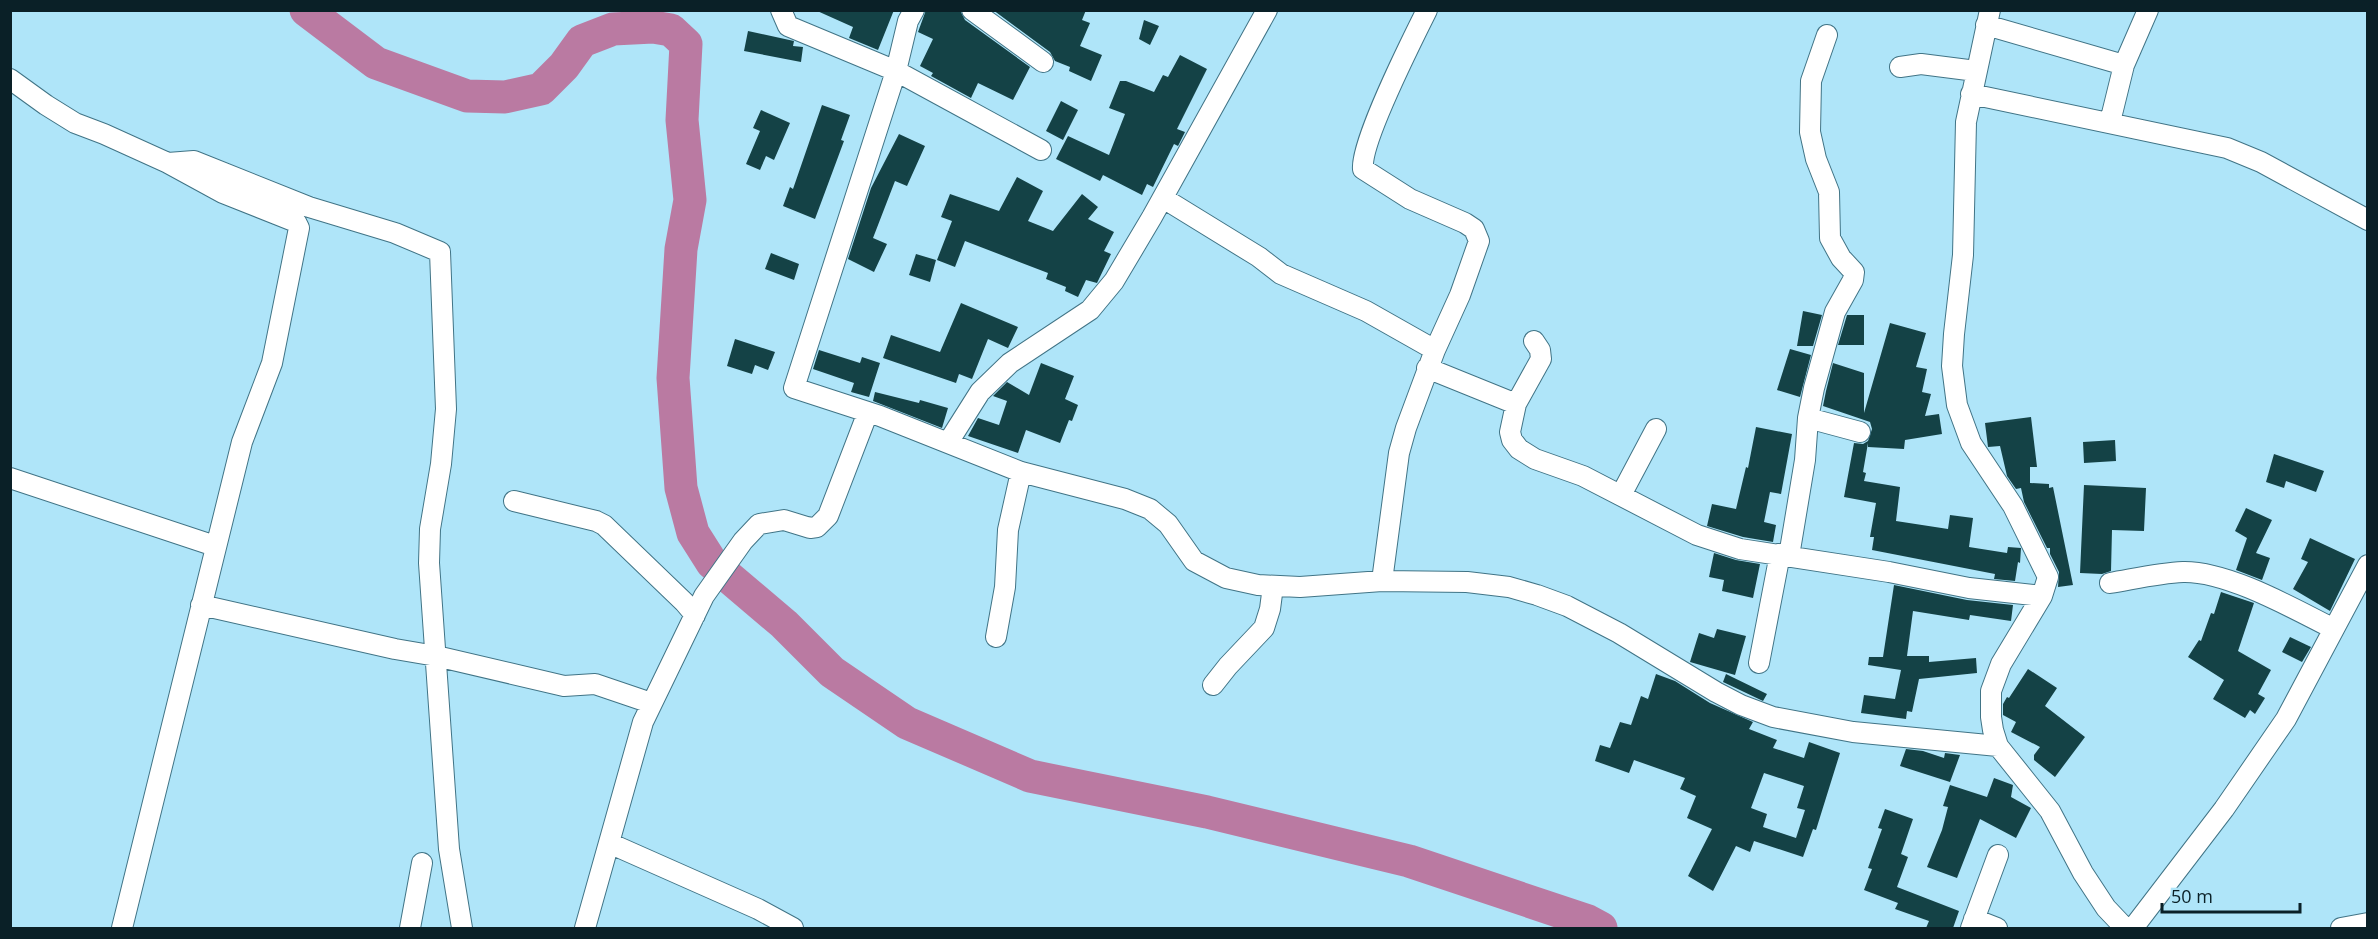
<svg xmlns="http://www.w3.org/2000/svg" width="2378" height="939" viewBox="0 0 2378 939" font-family="'Open Sans',sans-serif">
	<style>
		.lines { fill: none; stroke-linecap: round; stroke-linejoin: round }
		.river { stroke: #ba7aa2; stroke-width: 33 }
		.building { fill: #144246; fill-rule: evenodd }
		.minor-casing { stroke: #417486; stroke-width: 22 }
		.minor { stroke: #fff; stroke-width: 20 }
	</style>
	<rect width="100%" height="100%" fill="#afe5f9"/>
	<g class="lines">
		<path class="river" d="M 306,10 L 376,63 L 467,96 L 505,97 L 541,89 L 564,66 L 582,41 L 613,29 L 653,27 L 671,30 L 686,44 L 682,120 L 690,200 L 681,249 L 673,378 L 681,488 L 693,533 L 712,563 L 784,624 L 832,672 L 907,723 L 1030,776 L 1207,812 L 1409,861 L 1588,921 L 1601,928"/>
	</g>
	<path class="building" d="M 815,10 L 894,10 L 878,50 L 849,38 L 853,27 Z
		M 926,10 L 960,10 L 965,20 L 1030,67 L 1013,100 L 978,83 L 971,98 L 931,76 L 933,73 L 920,66 L 933,39 L 918,32 Z
		M 993,10 L 1086,10 L 1082,20 L 1090,23 L 1080,46 L 1102,55 L 1091,81 L 1069,71 L 1070,67 L 1055,61 L 1050,52 Z
		M 1144,20 L 1159,26 L 1150,45 L 1139,39 Z
		M 748,31 L 794,41 L 793,46 L 803,47 L 801,62 L 744,51 Z
		M 1180,55 L 1207,69 L 1177,129 L 1185,132 L 1178,146 L 1174,144 L 1153,187 L 1147,184 L 1142,195 L 1103,175 L 1100,181 L 1056,159 L 1068,136 L 1109,155 L 1125,114 L 1109,108 L 1120,81 L 1126,81 L 1154,92 L 1163,75 L 1168,77 Z
		M 1061,101 L 1078,110 L 1063,140 L 1046,131 Z
		M 822,105 L 850,115 L 841,140 L 844,141 L 815,219 L 783,206 L 790,187 L 793,189 Z
		M 761,110 L 790,123 L 774,160 L 766,156 L 760,170 L 746,164 L 760,131 L 753,128 Z
		M 899,134 L 925,146 L 907,186 L 895,181 L 873,238 L 887,244 L 874,272 L 848,259 L 871,188 Z
		M 1017,177 L 1043,191 L 1028,221 L 1053,231 L 1082,194 L 1098,207 L 1088,219 L 1114,232 L 1104,251 L 1111,254 L 1097,283 L 1086,280 L 1078,297 L 1065,291 L 1066,287 L 1046,279 L 1048,273 L 965,241 L 955,267 L 937,260 L 952,221 L 941,217 L 950,194 L 999,211 Z
		M 771,253 L 799,264 L 794,280 L 765,269 Z
		M 916,254 L 936,260 L 930,282 L 909,275 Z
		M 961,303 L 1018,327 L 1008,348 L 988,339 L 972,379 L 959,374 L 956,383 L 883,358 L 891,335 L 940,352 Z
		M 1803,311 L 1822,315 L 1813,346 L 1797,346 Z
		M 1847,315 L 1864,315 L 1864,345 L 1838,345 Z
		M 1890,323 L 1926,333 L 1916,367 L 1927,369 L 1922,392 L 1931,394 L 1925,416 L 1939,414 L 1942,434 L 1905,440 L 1904,449 L 1868,447 L 1868,443 L 1863,472 L 1866,473 L 1864,481 L 1900,487 L 1896,521 L 1948,529 L 1950,515 L 1973,518 L 1969,547 L 2007,553 L 2008,547 L 2021,548 L 2020,563 L 2018,562 L 2015,581 L 1994,579 L 1995,574 L 1872,550 L 1874,537 L 1870,537 L 1876,503 L 1844,497 L 1854,443 L 1863,444 L 1868,441 L 1872,429 L 1870,422 L 1823,406 L 1826,391 L 1833,363 L 1864,373 L 1864,413 Z
		M 735,339 L 775,352 L 768,370 L 755,365 L 752,374 L 727,366 Z
		M 1790,349 L 1811,355 L 1800,397 L 1777,390 Z
		M 819,350 L 860,363 L 862,357 L 880,363 L 869,397 L 851,392 L 854,383 L 813,369 Z
		M 1041,363 L 1074,376 L 1065,399 L 1078,405 L 1072,421 L 1069,420 L 1060,443 L 1026,430 L 1018,453 L 968,436 L 978,418 L 999,425 L 1007,401 L 993,396 L 1007,382 L 1029,395 Z
		M 875,392 L 919,403 L 920,400 L 948,408 L 942,428 L 873,401 Z
		M 2031,417 L 2037,467 L 2030,467 L 2030,483 L 2049,484 L 2049,488 L 2053,487 L 2073,585 L 2058,587 L 2059,572 L 2050,554 L 2050,548 L 2047,548 L 2024,502 L 2021,488 L 2016,489 L 2007,476 L 2000,446 L 1988,447 L 1985,423 Z
		M 1756,427 L 1792,434 L 1781,494 L 1770,492 L 1764,522 L 1776,525 L 1773,542 L 1743,537 L 1707,526 L 1712,504 L 1736,509 L 1746,467 L 1748,468 Z
		M 2115,440 L 2116,461 L 2084,463 L 2083,442 Z
		M 2274,454 L 2324,471 L 2316,492 L 2286,481 L 2284,488 L 2266,482 Z
		M 2084,485 L 2146,488 L 2144,531 L 2112,530 L 2111,571 L 2102,574 L 2080,573 Z
		M 2246,508 L 2272,520 L 2256,553 L 2270,558 L 2262,580 L 2236,570 L 2247,538 L 2235,531 Z
		M 2310,538 L 2355,559 L 2330,611 L 2293,589 L 2308,562 L 2301,559 Z
		M 1714,553 L 1736,560 L 1760,564 L 1753,598 L 1722,591 L 1724,580 L 1709,577 Z
		M 1894,585 L 1967,600 L 2013,605 L 2011,621 L 1970,615 L 1969,620 L 1913,611 L 1907,656 L 1929,656 L 1929,662 L 1976,658 L 1977,673 L 1919,679 L 1912,712 L 1907,711 L 1906,719 L 1861,713 L 1864,695 L 1895,699 L 1901,670 L 1868,665 L 1869,657 L 1883,657 Z
		M 2221,592 L 2254,603 L 2238,651 L 2271,670 L 2258,694 L 2265,698 L 2255,714 L 2250,710 L 2245,718 L 2213,699 L 2224,680 L 2188,657 L 2199,640 L 2201,641 L 2211,613 L 2214,614 Z
		M 1717,629 L 1746,636 L 1735,675 L 1690,662 L 1699,633 L 1714,638 Z
		M 2290,637 L 2311,647 L 2302,662 L 2282,652 Z
		M 2028,669 L 2057,688 L 2045,706 L 2085,737 L 2055,777 L 2034,760 L 2034,755 L 2040,747 L 2011,732 L 2016,722 L 2003,715 L 2003,704 L 2007,697 L 2009,698 Z
		M 1656,674 L 1675,681 L 1710,703 L 1753,722 L 1749,729 L 1777,740 L 1773,748 L 1804,758 L 1809,742 L 1840,753 L 1816,830 L 1813,829 L 1803,857 L 1754,841 L 1750,852 L 1736,846 L 1713,891 L 1688,876 L 1712,829 L 1687,818 L 1696,796 L 1680,789 L 1685,778 L 1634,760 L 1629,773 L 1595,761 L 1600,745 L 1610,748 L 1620,722 L 1631,725 L 1641,696 L 1648,699 ZM 1764,773 L 1804,786 L 1797,808 L 1805,810 L 1796,838 L 1763,827 L 1767,814 L 1751,808 Z
		M 1726,674 L 1767,694 L 1763,701 L 1723,682 Z
		M 1906,749 L 1923,751 L 1944,758 L 1945,753 L 1960,755 L 1950,782 L 1900,766 Z
		M 1994,778 L 2013,785 L 2011,797 L 2031,808 L 2016,838 L 1980,819 L 1957,878 L 1927,867 L 1942,830 L 1948,807 L 1943,806 L 1950,785 L 1987,797 Z
		M 1885,809 L 1913,819 L 1901,854 L 1908,857 L 1897,887 L 1959,911 L 1953,928 L 1926,928 L 1929,921 L 1895,909 L 1898,903 L 1864,890 L 1872,869 L 1868,868 L 1882,829 L 1878,828 Z"/>
	<g class="lines">
		<defs>
			<path id="minor" d="M 781,10 L 788,26 L 896,71 L 1041,150
				M 914,10 L 908,21 L 896,71 L 794,388 L 880,416 L 1021,472 L 1125,499 L 1150,509 L 1168,524 L 1194,561 L 1226,578 L 1258,585 L 1300,587 L 1382,581 L 1467,582 L 1509,587 L 1537,595 L 1567,606 L 1619,633 L 1716,692 L 1741,705 L 1773,717 L 1853,732 L 1998,746
				M 972,10 L 1043,62
				M 1990,10 L 1966,122 L 1963,255 L 1954,334 L 1952,366 L 1957,405 L 1971,443 L 2013,506 L 2048,577 L 2042,596 L 2001,664 L 1991,691 L 1991,717 L 1993,730 L 1998,746 L 2050,811 L 2083,873 L 2106,908 L 2125,928
				M 1986,25 L 2124,65
				M 1900,67 L 1921,64 L 1976,71
				M 10,79 L 46,105 L 75,123 L 104,134 L 168,163 L 223,193 L 296,222 L 299,228 L 272,363 L 242,442 L 122,928
				M 1971,94 L 2227,148 L 2261,162 L 2368,220
				M 2110,122 L 2124,65 L 2148,10
				M 168,163 L 194,161 L 309,207 L 395,233 L 440,252 L 446,409 L 441,464 L 430,529 L 429,563 L 449,849 L 462,928
				M 1163,198 L 1259,257 L 1281,274 L 1366,311 L 1435,350
				M 1427,368 L 1516,404 L 1510,432 L 1512,440 L 1519,449 L 1535,459 L 1583,476 L 1697,535 L 1740,549 L 1889,572 L 1969,588 L 2042,596
				M 1516,404 L 1541,359 L 1540,350 L 1534,341
				M 1808,418 L 1860,432
				M 949,441 L 980,392 L 1010,363 L 1090,310 L 1114,281 L 1152,217 L 1267,10
				M 10,478 L 215,546
				M 1621,495 L 1656,429
				M 514,501 L 596,521 L 604,525 L 684,602 L 695,615
				M 1789,556 L 1805,460 L 1808,418 L 1814,388 L 1835,312 L 1853,280 L 1854,272 L 1841,258 L 1830,238 L 1829,192 L 1816,159 L 1810,132 L 1811,81 L 1827,35
				M 1382,581 L 1399,453 L 1406,428 L 1435,350 L 1460,295 L 1479,241 L 1474,229 L 1465,223 L 1410,199 L 1363,169 C 1360,143 1413,38 1427,10
				M 2110,583 C 2134,579 2159,573 2183,572 C 2228,571 2294,609 2334,629
				M 201,605 L 395,649 L 436,656 L 564,686 L 595,684 L 651,703
				M 996,637 L 1005,587 L 1008,530 L 1021,472
				M 1759,663 L 1780,554
				M 1213,685 L 1228,666 L 1264,628 L 1270,609 L 1273,586
				M 609,843 L 758,909 L 793,928
				M 1974,919 L 1997,928
				M 410,928 L 422,863
				M 585,928 L 643,722 L 704,596 L 743,541 L 759,524 L 784,520 L 810,528 L 817,527 L 828,516 L 868,412
				M 1971,928 L 1998,855
				M 2133,928 L 2224,809 L 2286,719 L 2368,565
				M 2341,928 L 2368,923"/>
		</defs>
		<use href="#minor" class="minor-casing"/>
		<use href="#minor" class="minor"/>
	</g>
	<rect width="2378" height="939" fill="none" stroke="#0a2027" stroke-width="24"/>
	<path d="M2162 903v9h138v-9" fill="none" stroke="#0a2027" stroke-width="3"/>
	<text x="2171" y="903" font-size="18" fill="#0a2027" stroke="#afe5f9" stroke-width="4.5" paint-order="stroke">50 m</text>
</svg>
